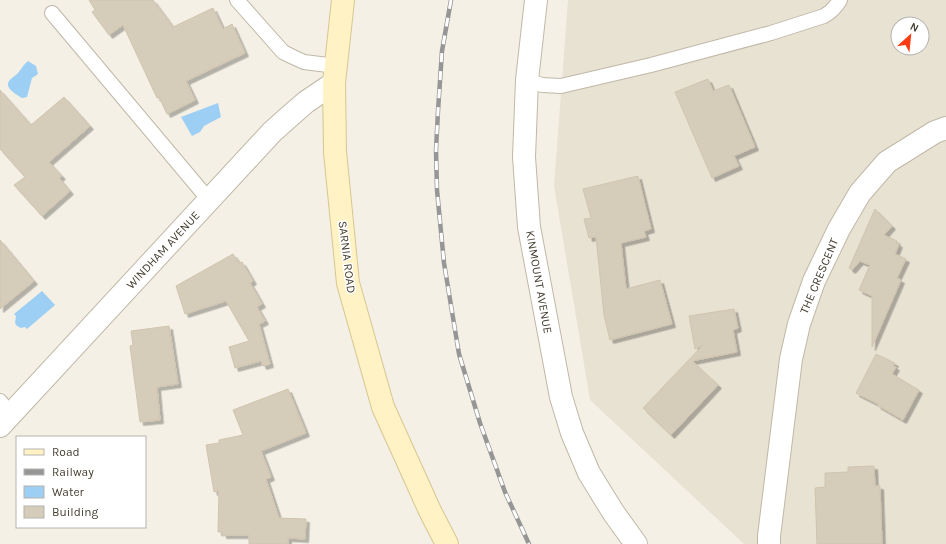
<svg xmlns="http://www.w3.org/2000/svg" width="946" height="544" viewBox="0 0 946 544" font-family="Karla,sans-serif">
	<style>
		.residential { fill: #e8e2d3; fill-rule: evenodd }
		.water { fill: #9dcff5 }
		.building { fill: #d6ccba; stroke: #d1c4ad; filter: url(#shadow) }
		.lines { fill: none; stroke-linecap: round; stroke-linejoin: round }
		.service-casing { stroke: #c0b8a7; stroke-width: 16 }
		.minor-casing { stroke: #c0b8a7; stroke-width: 24 }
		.secondary-casing { stroke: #d7c692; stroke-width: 24 }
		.service { stroke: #fff; stroke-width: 14 }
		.minor { stroke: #fff; stroke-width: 22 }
		.secondary { stroke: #fff2c4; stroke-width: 22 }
		.rail-casing { stroke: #969696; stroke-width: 4.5 }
		.rail { stroke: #fff; stroke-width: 3; stroke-dasharray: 9; stroke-linecap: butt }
		.labels { text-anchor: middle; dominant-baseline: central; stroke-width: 3; stroke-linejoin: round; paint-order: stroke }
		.street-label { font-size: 12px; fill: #474034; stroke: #fff }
	</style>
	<defs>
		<filter id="shadow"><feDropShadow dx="3.5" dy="3.5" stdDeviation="0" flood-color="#0004"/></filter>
	</defs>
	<rect width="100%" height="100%" fill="#f4f0e5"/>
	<path class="residential" d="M 568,0 L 946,0 L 946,544 L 744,544 L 590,400 L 554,186 ZM 898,24 L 922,24 L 922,48 L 898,48 Z"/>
	<path class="water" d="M 28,61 L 36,66 L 38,74 L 32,78 L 27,97 L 22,98 C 17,95 4,88 9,81 C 11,78 15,76 17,74 C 21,70 23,65 28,61 Z
		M 218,103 L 221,117 L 204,126 L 200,132 L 192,136 L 181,117 Z
		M 42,291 L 55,305 L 27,329 L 25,327 L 21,328 L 17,326 L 15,323 L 16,316 L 14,314 Z"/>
	<path class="building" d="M 89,0 L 153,0 L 173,27 L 213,8 L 223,29 L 232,24 L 245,53 L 186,81 L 195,100 L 167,114 L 159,97 L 157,98 L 123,25 L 109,35 L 92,12 L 95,10 Z
		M 708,79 L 713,91 L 729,85 L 755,147 L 734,156 L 739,166 L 712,178 L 675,92 Z
		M 0,90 L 31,125 L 64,97 L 90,126 L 49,162 L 62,176 L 59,178 L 70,191 L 42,216 L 14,185 L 25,177 L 0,149 Z
		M 638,176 L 651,229 L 644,231 L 646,237 L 621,243 L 626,289 L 660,280 L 672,324 L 610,340 L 604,315 L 596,237 L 589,238 L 584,219 L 591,218 L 583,189 Z
		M 875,209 L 892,226 L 884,235 L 897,241 L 896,243 L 899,244 L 895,254 L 906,259 L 897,278 L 901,280 L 872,347 L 872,296 L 859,290 L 870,265 L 860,261 L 852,270 L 849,268 Z
		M 0,240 L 34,281 L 0,309 Z
		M 233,254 L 239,263 L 242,262 L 253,281 L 250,283 L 262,304 L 257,307 L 265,321 L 259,324 L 270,364 L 263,366 L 261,361 L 235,368 L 229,347 L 249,341 L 226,301 L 185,314 L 176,286 Z
		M 734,309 L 738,328 L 733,330 L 737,352 L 692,361 L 718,385 L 671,435 L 643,408 L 703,345 L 695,349 L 689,316 Z
		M 169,326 L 178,384 L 157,387 L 160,420 L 140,422 L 130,346 L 133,345 L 131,331 Z
		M 876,354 L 895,363 L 893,366 L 896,367 L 892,374 L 919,390 L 903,420 L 877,405 L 878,404 L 856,393 Z
		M 288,389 L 306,433 L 261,451 L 271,477 L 266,479 L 279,518 L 306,519 L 305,539 L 288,538 L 288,544 L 249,544 L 249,535 L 223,535 L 223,532 L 218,532 L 219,491 L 214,492 L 206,445 L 219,443 L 219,440 L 243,435 L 233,410 Z
		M 874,466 L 875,486 L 880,486 L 882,544 L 817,544 L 815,488 L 825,487 L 825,473 L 848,472 L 848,467 Z"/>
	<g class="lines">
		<defs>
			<path id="service" d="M 237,0 L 283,52 L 293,57 L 304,62 L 336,66
				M 52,13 L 209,200
				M 527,80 L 542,85 L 561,86 L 651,65 L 771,33 L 824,16 C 831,12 836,7 840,0
				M 0,401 L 11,415"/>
			<path id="minor" d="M 536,0 L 527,80 L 524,157 L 529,227 L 561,397 L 572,433 L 589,473 L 613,512 L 636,544
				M 0,426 L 272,132 L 291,115 L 306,102 L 334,83
				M 769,544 L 769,536 L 791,359 L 799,324 L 814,281 L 839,229 L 860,193 L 887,162 L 935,132 L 946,128"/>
			<path id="secondary" d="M 343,0 L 334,83 L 335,152 L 348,283 L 383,407 L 430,511 L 447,544"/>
		</defs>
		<use href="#service" class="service-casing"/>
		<use href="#minor" class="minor-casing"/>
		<use href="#secondary" class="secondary-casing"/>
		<use href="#service" class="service"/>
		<use href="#minor" class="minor"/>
		<use href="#secondary" class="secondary"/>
		<defs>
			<path id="rail" d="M 451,0 L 442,51 L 438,111 L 436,150 L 437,190 L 444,263 L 459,354 L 480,423 L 505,492 L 529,544"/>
		</defs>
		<use href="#rail" class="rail-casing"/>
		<use href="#rail" class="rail"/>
	</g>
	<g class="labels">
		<g class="street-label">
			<text transform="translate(163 250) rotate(-47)">WINDHAM AVENUE</text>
			<text transform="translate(347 257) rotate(83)">SARNIA ROAD</text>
			<text transform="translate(819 276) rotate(-67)">THE CRESCENT</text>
			<text transform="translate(539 282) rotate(80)">KINMOUNT AVENUE</text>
		</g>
	</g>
	<rect x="16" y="436" width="130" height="92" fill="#ffffff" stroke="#b5b3ae"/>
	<rect x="24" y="449" width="20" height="6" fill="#fff2c4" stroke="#b5b3ae"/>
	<text x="52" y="456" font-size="12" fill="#474034">Road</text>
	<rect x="24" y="469" width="20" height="6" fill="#969696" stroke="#b5b3ae"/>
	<text x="52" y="476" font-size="12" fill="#474034">Railway</text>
	<rect x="24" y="486" width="20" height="12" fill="#9dcff5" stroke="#b5b3ae"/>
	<text x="52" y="496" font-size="12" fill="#474034">Water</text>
	<rect x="24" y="506" width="20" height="12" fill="#d6ccba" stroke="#b5b3ae"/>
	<text x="52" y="516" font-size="12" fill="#474034">Building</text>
	<g transform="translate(910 36) rotate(27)"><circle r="19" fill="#ffffff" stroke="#b5b3ae"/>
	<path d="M0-3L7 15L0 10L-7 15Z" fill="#ff3c11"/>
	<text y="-6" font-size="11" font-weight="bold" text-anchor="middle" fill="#474034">N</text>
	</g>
</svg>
